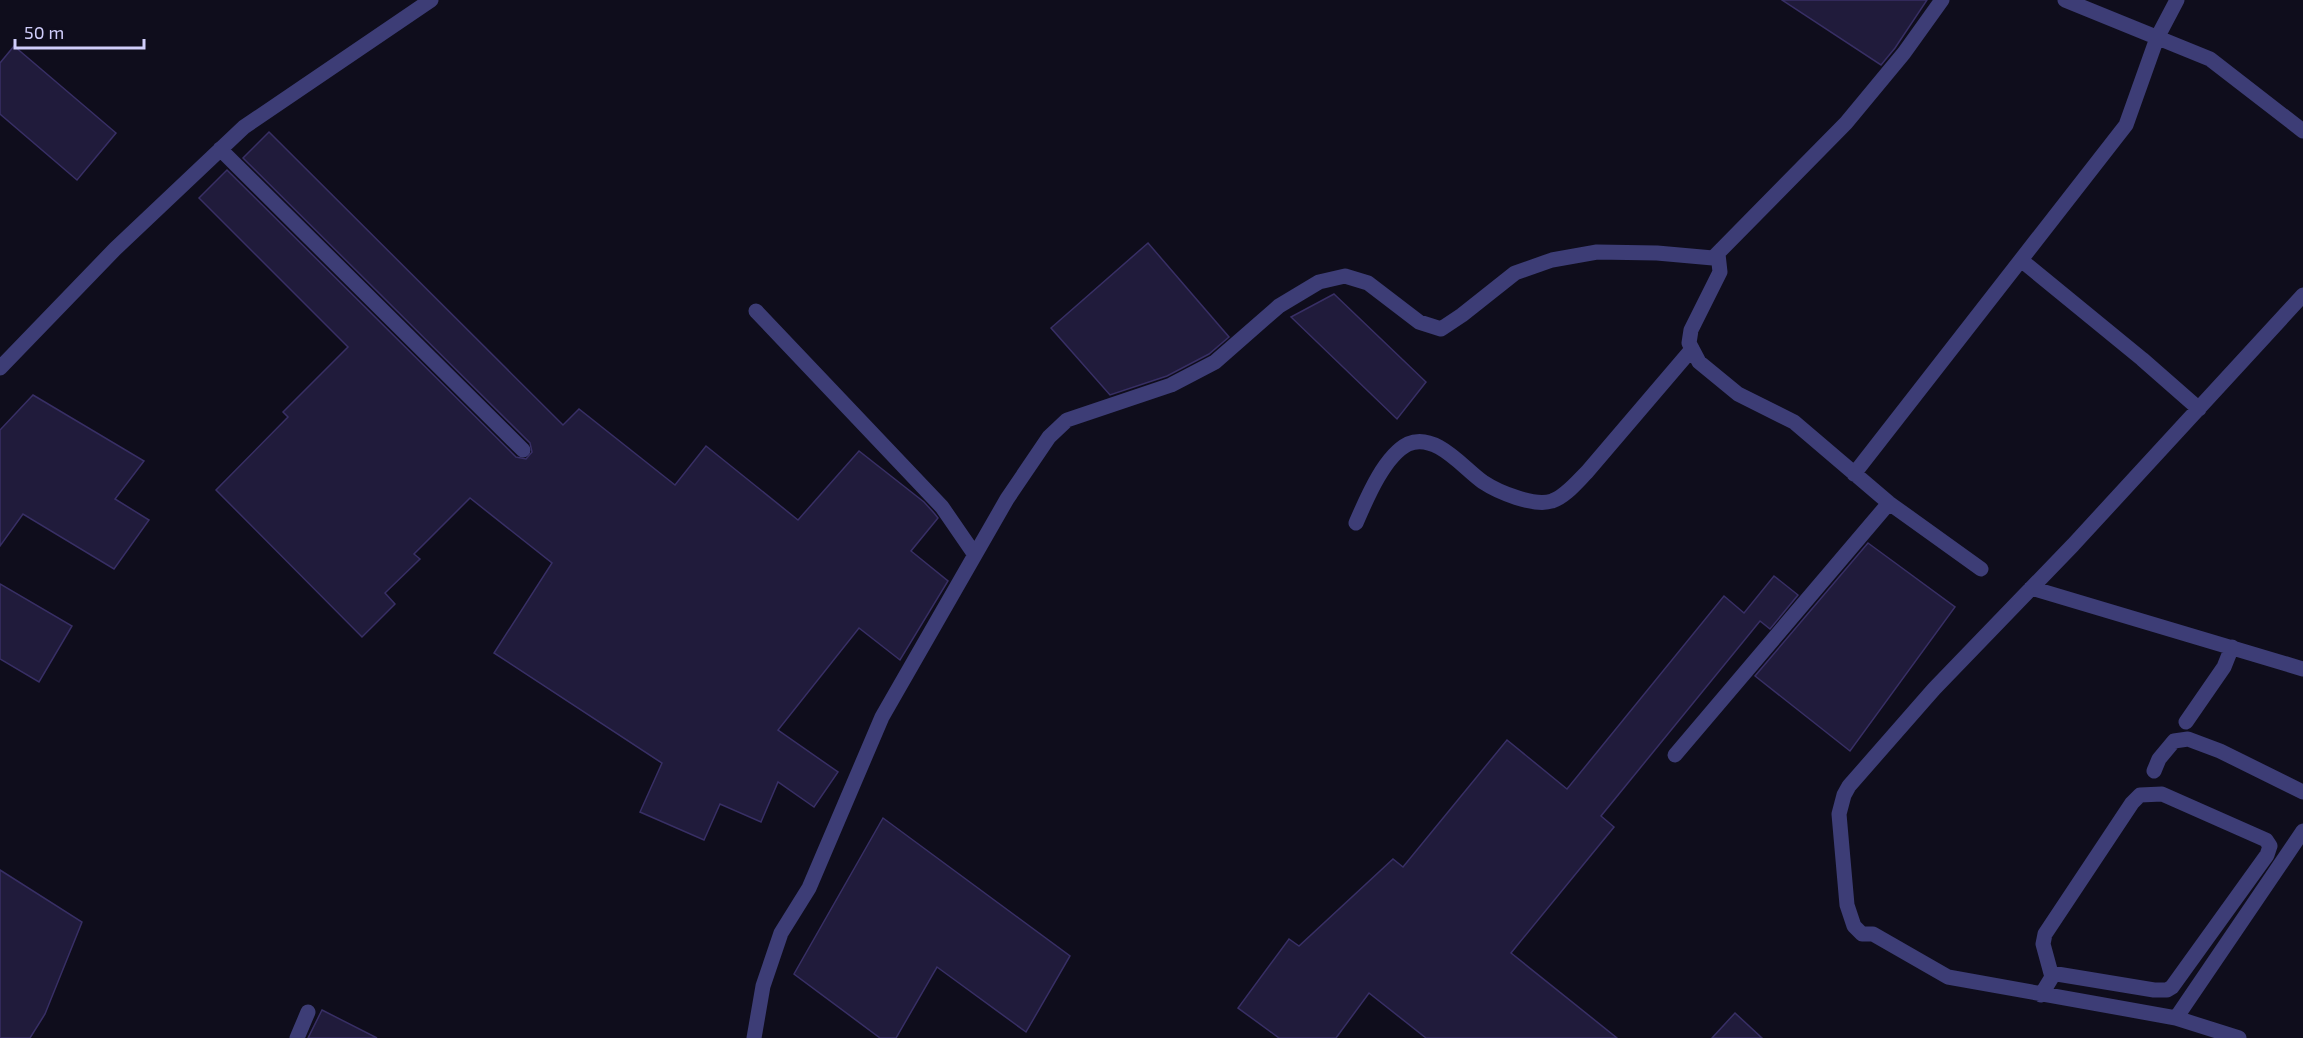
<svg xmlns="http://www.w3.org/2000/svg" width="2303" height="1038" viewBox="0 0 2303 1038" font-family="'Exo 2',sans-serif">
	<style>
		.building { fill: #201b3b; stroke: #382f65; stroke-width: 1.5 }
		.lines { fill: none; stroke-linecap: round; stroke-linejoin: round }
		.minor { stroke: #3d3d76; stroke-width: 15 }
	</style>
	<rect width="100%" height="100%" fill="#0f0d1c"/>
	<path class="building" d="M 1782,0 L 1927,0 L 1895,48 L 1881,65 Z
		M 14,46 L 116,133 L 77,180 L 0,114 L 0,63 Z
		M 269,132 L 563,425 L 579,409 L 675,485 L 706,446 L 798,520 L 859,451 L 924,502 L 934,513 L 938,518 L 911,551 L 948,581 L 900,660 L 859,628 L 778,730 L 838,772 L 814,807 L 778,782 L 761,822 L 720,804 L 704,840 L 640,812 L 662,763 L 494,653 L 552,563 L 470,498 L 414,554 L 420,559 L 385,593 L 395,604 L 362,637 L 216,490 L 288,417 L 283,412 L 348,347 L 199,198 L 227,170 L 516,457 L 526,459 L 532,452 L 530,443 L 243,158 Z
		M 1148,243 L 1229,337 L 1209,354 L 1167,376 L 1110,395 L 1051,328 Z
		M 1334,294 L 1426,382 L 1397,419 L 1291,317 Z
		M 33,395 L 144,461 L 115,499 L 149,520 L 114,569 L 23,514 L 0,546 L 0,430 Z
		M 1868,543 L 1955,607 L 1850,751 L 1755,676 Z
		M 1774,576 L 1798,595 L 1770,629 L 1760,621 L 1601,816 L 1614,827 L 1511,953 L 1617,1038 L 1426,1038 L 1369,993 L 1336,1038 L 1279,1038 L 1238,1008 L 1289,939 L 1299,946 L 1393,859 L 1403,867 L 1507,740 L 1567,789 L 1724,596 L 1744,613 Z
		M 0,584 L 72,626 L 39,682 L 0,659 Z
		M 883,818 L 1070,956 L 1026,1032 L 937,967 L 896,1038 L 880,1038 L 794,974 Z
		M 0,870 L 82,922 L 45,1014 L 30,1038 L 0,1038 Z
		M 322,1010 L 377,1038 L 308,1038 Z
		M 1735,1013 L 1762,1038 L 1712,1038 Z"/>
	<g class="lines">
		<path class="minor" d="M 2065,0 L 2210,59 L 2303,131
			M 220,149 L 523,450
			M 1718,254 L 1720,272 L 1691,330 L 1689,343 L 1699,362 L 1738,394 L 1794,422 L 1889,503 L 1981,569
			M 2021,260 L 2142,359 L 2199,409
			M 756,311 L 942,507 L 975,555
			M 0,368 L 115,249 L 244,127 L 431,0
			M 1854,474 L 2126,125 L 2157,38 L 2177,0
			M 1356,523 C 1366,500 1384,456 1408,444 C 1436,432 1463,468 1483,482 C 1498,492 1534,507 1552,501 C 1565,497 1577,482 1587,472 L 1692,349
			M 2031,588 L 2303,669
			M 2186,722 L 2224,667 L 2232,647
			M 1675,755 L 1889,503
			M 2154,771 L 2159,759 L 2174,741 L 2188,739 L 2220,751 L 2303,792
			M 2041,995 L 2052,977 L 2043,944 L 2045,934 L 2132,803 L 2140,795 L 2162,794 L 2266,840 L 2270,846 L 2267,855 L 2172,987 L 2167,990 L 2154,990 L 2051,973
			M 2176,1018 L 2303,831
			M 297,1038 L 308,1012
			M 754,1038 L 763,986 L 781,933 L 809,888 L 882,717 L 1007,499 L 1049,437 L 1067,420 L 1171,385 L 1215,362 L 1279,306 L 1319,282 L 1345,276 L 1368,283 L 1419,322 L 1441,329 L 1462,315 L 1515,273 L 1552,260 L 1597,252 L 1657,253 L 1713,258 L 1846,123 L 1904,53 L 1942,0
			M 2239,1038 L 2176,1018 L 1948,977 L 1873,934 L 1862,934 L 1854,926 L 1847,905 L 1839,814 L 1844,795 L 1849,786 L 1934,689 L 2073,545 L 2303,295"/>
	</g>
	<path d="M15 39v9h129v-9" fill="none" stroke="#d0cdfa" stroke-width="3"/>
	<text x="24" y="39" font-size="18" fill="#d0cdfa" stroke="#0f0d1c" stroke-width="4.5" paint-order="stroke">50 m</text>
</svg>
